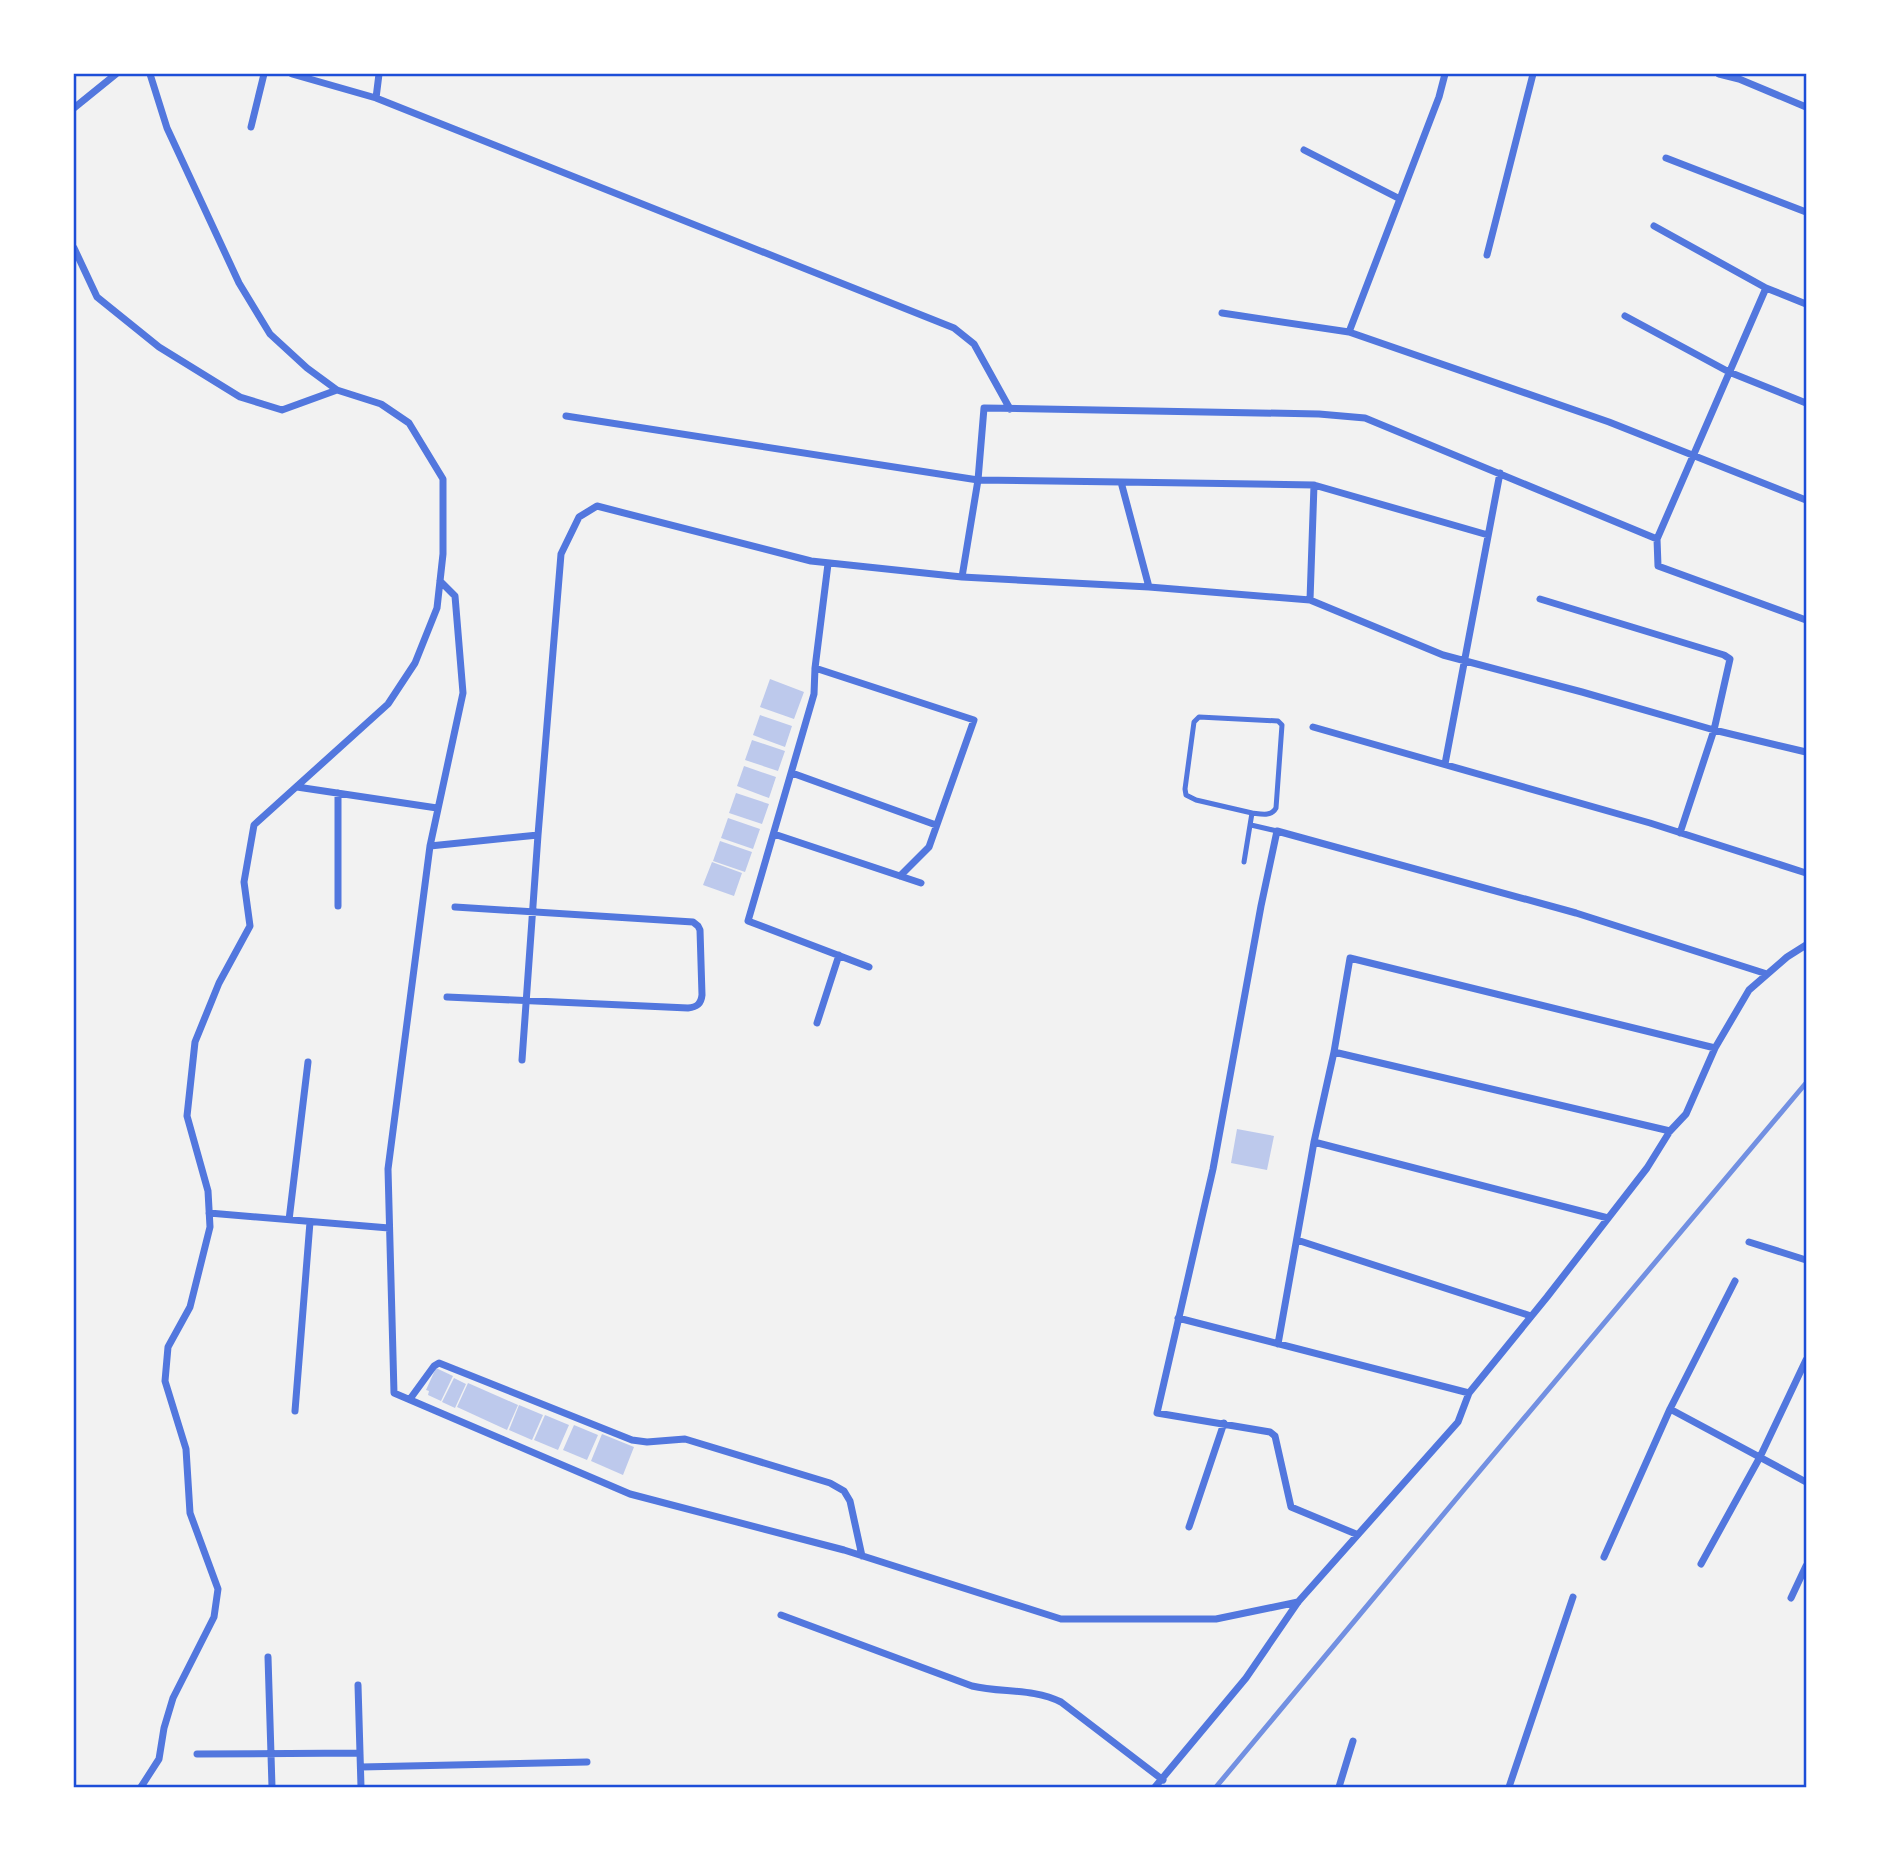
<svg xmlns="http://www.w3.org/2000/svg" width="1880" height="1861" viewBox="0 0 1880 1861" font-family="'Varela Round',sans-serif">
	<style>
		.building { fill: #bdc9ec }
		.lines { fill: none; stroke-linecap: round; stroke-linejoin: round }
		.service { stroke: #5277de; stroke-width: 5 }
		.minor { stroke: #5277de; stroke-width: 7 }
		.rail { stroke: #7290e2; stroke-width: 5 }
		.neatline { fill: none; stroke: #1d4ed8; stroke-width: 2.5 }
	</style>
	<rect width="100%" height="100%" fill="#f2f2f2"/>
	<path class="building" d="M 770,679 L 804,692 L 794,719 L 760,707 Z
		M 760,715 L 792,726 L 785,747 L 753,735 Z
		M 752,740 L 785,751 L 778,771 L 745,760 Z
		M 744,766 L 776,777 L 769,798 L 737,786 Z
		M 736,793 L 769,804 L 762,824 L 729,813 Z
		M 728,818 L 760,829 L 753,849 L 721,838 Z
		M 720,841 L 752,852 L 745,872 L 713,861 Z
		M 712,862 L 742,873 L 734,896 L 703,885 Z
		M 1237,1129 L 1274,1136 L 1267,1170 L 1231,1163 Z
		M 436,1368 L 453,1376 L 441,1401 L 428,1395 L 429,1391 L 426,1390 Z
		M 454,1378 L 466,1384 L 455,1408 L 442,1402 Z
		M 468,1383 L 518,1405 L 507,1430 L 457,1407 Z
		M 519,1405 L 543,1415 L 532,1440 L 509,1430 Z
		M 545,1415 L 569,1425 L 558,1450 L 534,1440 Z
		M 574,1425 L 598,1435 L 587,1460 L 563,1450 Z
		M 602,1434 L 634,1447 L 623,1475 L 591,1461 Z"/>
	<g class="lines">
		<path class="service" d="M 1251,825 L 1277,831
			M 1244,862 L 1252,813 C 1261,814 1271,817 1276,808 L 1282,725 L 1278,721 L 1199,717 L 1194,722 L 1185,789 L 1186,795 L 1196,800 L 1252,813"/>
		<path class="minor" d="M 150,74 L 167,128 L 239,283 L 270,334 L 307,368 L 337,390
			M 292,74 L 376,98 L 954,328 L 974,344 L 1010,409
			M 1719,74 L 1739,79 L 1806,107
			M 376,98 L 379,74
			M 74,108 L 116,74
			M 251,127 L 264,74
			M 1304,150 L 1400,199
			M 1666,158 L 1806,212
			M 1654,226 L 1766,288
			M 74,248 L 97,297 L 159,347 L 240,397 L 282,410 L 337,390 L 381,404 L 409,423 L 443,479 L 443,554 L 437,608 L 415,663 L 388,704 L 254,825 L 244,882 L 250,926 L 219,983 L 195,1042 L 187,1116 L 208,1191 L 210,1227 L 190,1307 L 168,1347 L 165,1381 L 186,1449 L 190,1513 L 218,1589 L 214,1617 L 173,1698 L 164,1728 L 159,1759 L 141,1787
			M 1487,255 L 1533,74
			M 1222,313 L 1349,332 L 1609,422 L 1806,500
			M 1625,316 L 1729,372 L 1806,403
			M 1349,332 L 1439,97 L 1445,74
			M 566,416 L 978,480 L 1121,482 L 1149,587 L 1310,600 L 1443,655 L 1582,692 L 1714,730 L 1806,752
			M 1121,482 L 1314,485 L 1310,600
			M 1314,485 L 1488,535
			M 1657,539 L 1658,566 L 1806,620
			M 828,564 L 815,668 L 814,694 L 748,921 L 869,967
			M 962,577 L 1149,587
			M 440,581 L 455,596 L 463,693 L 430,846 L 388,1169 L 394,1393 L 630,1494 L 844,1550 L 1061,1619 L 1216,1619 L 1298,1602
			M 1540,599 L 1724,655 L 1730,659 L 1714,730 L 1680,833
			M 815,668 L 974,720 L 929,847 L 900,876
			M 1313,727 L 1650,823 L 1806,873
			M 1445,764 L 1500,473
			M 792,773 L 936,825
			M 297,787 L 437,808
			M 774,834 L 921,883
			M 430,846 L 538,835 L 561,554 L 579,517 L 597,506 L 811,561 L 962,577 L 978,480 L 984,408 L 1319,414 L 1365,418 L 1657,539 L 1766,288 L 1806,304
			M 338,906 L 338,793
			M 447,997 L 688,1008 C 697,1007 701,1004 702,995 L 700,930 L 698,926 L 693,922 L 455,907
			M 817,1023 L 839,955
			M 1334,1052 L 1350,958 L 1715,1048
			M 522,1060 L 538,835
			M 1314,1142 L 1608,1218
			M 209,1213 L 389,1228
			M 289,1220 L 308,1062
			M 1297,1240 L 1531,1316
			M 1749,1242 L 1806,1260
			M 1178,1318 L 1469,1393
			M 1278,1344 L 1314,1142 L 1334,1052 L 1670,1131
			M 410,1399 L 434,1366 L 439,1363 L 632,1440 L 647,1442 L 685,1439 L 830,1483 L 844,1491 L 850,1501 L 862,1556
			M 1670,1409 L 1806,1482
			M 295,1411 L 310,1222
			M 1189,1527 L 1224,1423
			M 1356,1534 L 1291,1507 L 1275,1436 L 1270,1432 L 1157,1413 L 1213,1169 L 1261,906 L 1277,831 L 1576,913 L 1767,974
			M 1604,1557 L 1670,1409 L 1735,1281
			M 1701,1564 L 1760,1457 L 1806,1360
			M 1791,1598 L 1806,1566
			M 781,1615 L 972,1686 C 1002,1693 1033,1688 1061,1702 L 1163,1780
			M 268,1657 L 272,1787
			M 358,1685 L 361,1787
			M 197,1754 L 360,1753
			M 361,1767 L 587,1762
			M 1155,1787 L 1246,1678 L 1298,1602 L 1458,1422 L 1469,1393 L 1547,1297 L 1647,1168 L 1670,1131 L 1686,1114 L 1715,1048 L 1749,990 L 1787,957 L 1806,945
			M 1339,1787 L 1353,1741
			M 1509,1787 L 1573,1597"/>
		<path class="rail" d="M 1216,1787 L 1462,1492 L 1806,1083"/>
	</g>
	<rect width="1880" height="1861" fill="none" stroke="#ffffff" stroke-width="150"/>
	<rect x="75" y="75" width="1730" height="1711" class="neatline"/>
</svg>
